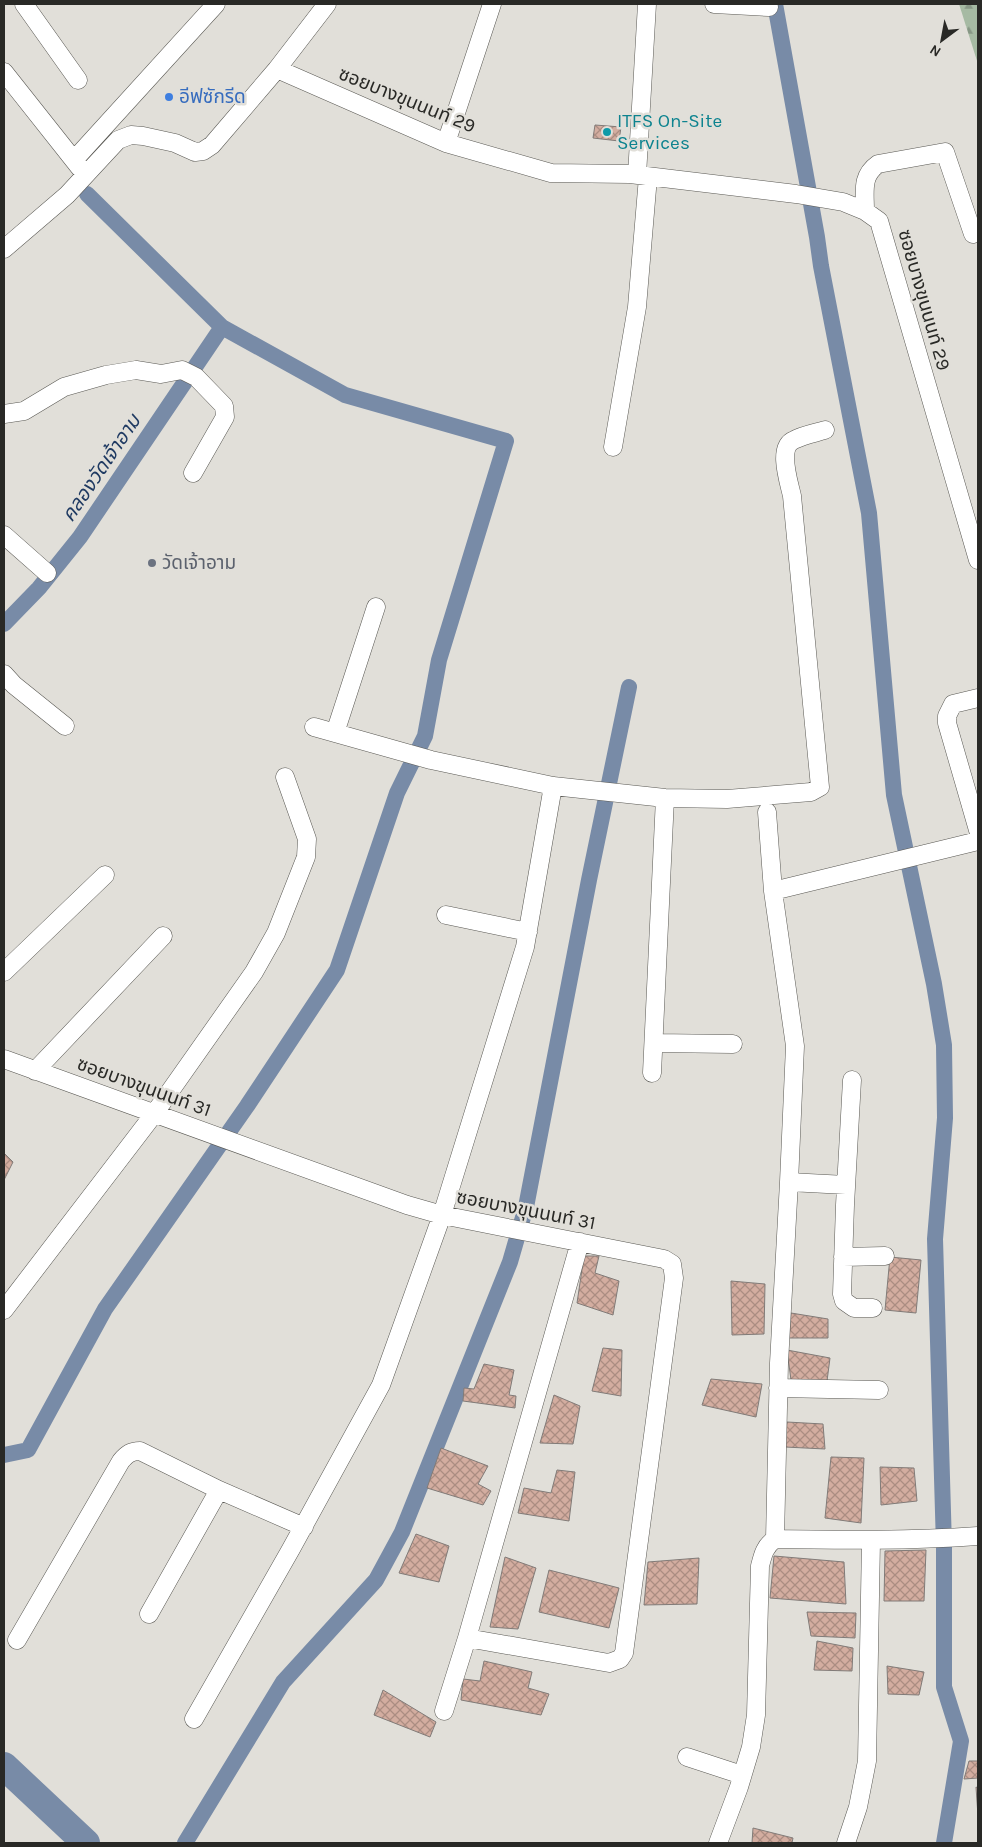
<svg xmlns="http://www.w3.org/2000/svg" width="982" height="1847" viewBox="0 0 982 1847" font-family="Karla,'Noto Sans Thai',sans-serif">
	<style>
		.forest { fill: url(#forest-firs) }
		.lines { fill: none; stroke-linecap: round; stroke-linejoin: round }
		.canal { stroke: #788ba7; stroke-width: 16 }
		.river { stroke: #788ba7; stroke-width: 28 }
		.building { fill: url(#building-cross-hatch); stroke: #817b78 }
		.minor-casing { stroke: #5a5954; stroke-width: 19 }
		.minor { stroke: #fff; stroke-width: 18 }
		.shop-dot { fill: #3f7fe0; stroke: #e1dfd9; stroke-width: 2 }
		.culture-dot { fill: #0f9aa8; stroke: #e1dfd9; stroke-width: 2 }
		.worship-dot { fill: #6b7280; stroke: #e1dfd9; stroke-width: 2 }
		.labels { text-anchor: middle; dominant-baseline: central; stroke-width: 5; stroke-linejoin: round; paint-order: stroke }
		.shop-label { font-size: 19px; fill: #366cbe; stroke: #e1dfd9; text-anchor: start }
		.street-label { font-size: 19px; fill: #292926; stroke: #e1dfd9 }
		.culture-label { font-size: 19px; fill: #0d838f; stroke: #e1dfd9; text-anchor: start }
		.worship-label { font-size: 19px; fill: #5b616d; stroke: #e1dfd9; text-anchor: start }
		.water-label { font-size: 20px; font-style: italic; fill: #1f3a62; stroke: #e1dfd9 }
	</style>
	<defs>
		<pattern id="forest-firs" width="22" height="20" patternUnits="userSpaceOnUse" patternTransform="scale(1.25)"><rect width="22" height="20" fill="#a6baa3"/><path d="M5 1l3.5 6h-7zM16 11l3.5 6h-7z" fill="#879785"/></pattern>
		<pattern id="building-cross-hatch" width="8" height="8" patternUnits="userSpaceOnUse" patternTransform="scale(1.25)"><rect width="8" height="8" fill="#d3ada0"/><path d="M0 0l8 8M0 8l8-8" fill="none" stroke="#ab8d82"/></pattern>
	</defs>
	<rect width="100%" height="100%" fill="#e1dfd9"/>
	<path class="forest" d="M 959,4 L 978,4 L 978,64 Z"/>
	<g class="lines">
		<path class="canal" d="M 775,4 L 817,237 L 821,266 L 869,513 L 894,795 L 934,984 L 944,1045 L 945,1118 L 935,1239 L 944,1546 L 944,1687 L 961,1741 L 944,1843
			M 4,624 L 39,588 L 80,537 L 222,327
			M 4,1455 L 28,1450 L 105,1309 L 247,1106 L 337,970 L 397,793 L 425,736 L 439,660 L 506,441 L 345,395 L 222,327 L 87,194
			M 185,1843 L 283,1682 L 376,1580 L 402,1532 L 510,1262 L 526,1207 L 589,880 L 629,687"/>
		<path class="river" d="M 4,1766 L 86,1843"/>
	</g>
	<path class="building" d="M 595,125 L 621,127 L 619,141 L 593,138 Z
		M 4,1153 L 13,1162 L 4,1180 Z
		M 584,1256 L 599,1256 L 595,1273 L 619,1281 L 613,1315 L 577,1303 Z
		M 890,1257 L 921,1260 L 916,1313 L 885,1310 Z
		M 731,1281 L 765,1284 L 764,1334 L 732,1335 Z
		M 791,1313 L 828,1319 L 828,1338 L 789,1338 Z
		M 603,1348 L 622,1350 L 621,1396 L 592,1391 Z
		M 787,1350 L 830,1358 L 827,1381 L 791,1380 Z
		M 484,1364 L 514,1370 L 509,1395 L 516,1396 L 515,1408 L 463,1401 L 464,1388 L 474,1389 Z
		M 711,1379 L 762,1384 L 756,1417 L 702,1405 Z
		M 554,1395 L 580,1406 L 573,1444 L 540,1443 Z
		M 787,1422 L 823,1424 L 825,1449 L 785,1447 Z
		M 441,1448 L 488,1466 L 478,1484 L 491,1491 L 483,1505 L 427,1488 Z
		M 831,1457 L 864,1458 L 861,1523 L 825,1518 Z
		M 880,1467 L 914,1468 L 917,1501 L 881,1505 Z
		M 557,1470 L 575,1472 L 569,1521 L 518,1513 L 524,1488 L 551,1493 Z
		M 416,1534 L 449,1546 L 439,1582 L 399,1573 Z
		M 926,1550 L 924,1601 L 884,1601 L 885,1551 Z
		M 774,1556 L 844,1562 L 846,1604 L 770,1598 Z
		M 505,1557 L 536,1568 L 518,1629 L 490,1627 Z
		M 699,1558 L 697,1604 L 644,1605 L 648,1562 Z
		M 549,1570 L 619,1588 L 609,1628 L 539,1612 Z
		M 807,1612 L 856,1613 L 855,1638 L 811,1636 Z
		M 817,1641 L 853,1648 L 852,1671 L 814,1670 Z
		M 484,1661 L 532,1672 L 528,1688 L 549,1694 L 541,1715 L 461,1700 L 463,1679 L 480,1681 Z
		M 887,1666 L 924,1672 L 919,1695 L 888,1694 Z
		M 383,1690 L 436,1722 L 430,1737 L 374,1715 Z
		M 969,1761 L 978,1761 L 978,1778 L 964,1779 Z
		M 976,1787 L 978,1788 L 978,1816 Z
		M 753,1828 L 793,1838 L 792,1843 L 752,1843 Z"/>
	<g class="lines">
		<defs>
			<path id="minor" d="M 24,4 L 78,80
				M 714,4 L 769,7
				M 277,69 L 327,4
				M 4,72 L 80,168
				M 446,143 L 492,4
				M 74,160 L 216,4
				M 637,175 L 647,4
				M 865,211 C 865,191 861,176 878,164 L 945,152 L 973,234
				M 4,249 L 67,195 L 118,140 L 131,135 L 143,136 L 175,143 L 195,152 L 203,151 L 212,145 L 277,69 L 446,143 L 551,173 L 630,174 L 796,194 L 843,202 L 865,211 L 879,221 L 978,560
				M 4,414 L 24,411 L 64,387 L 106,375 L 136,370 L 161,374 L 182,370 L 196,377 L 224,406 L 225,417 L 193,473
				M 613,447 L 637,307 L 648,177
				M 4,535 L 47,573
				M 4,674 L 14,685 L 65,726
				M 978,698 L 953,704 L 947,716 L 947,723 L 978,830
				M 314,727 L 431,760 L 553,786 L 665,798 L 727,799 L 811,792 L 820,787 L 792,496 C 789,482 777,447 794,440 C 803,435 815,433 825,430
				M 335,733 L 376,607
				M 767,812 L 773,891 L 795,1046 L 789,1182 L 779,1363 L 775,1539
				M 773,891 L 978,841
				M 446,915 L 528,932
				M 4,972 L 105,875
				M 654,1043 L 733,1044
				M 4,1059 L 407,1205 L 442,1215 L 664,1259 L 672,1264 L 674,1278 L 624,1653 L 620,1659 L 609,1663 L 467,1638
				M 35,1071 L 163,936
				M 652,1073 L 665,798
				M 852,1080 L 845,1205 L 842,1294 L 844,1301 L 854,1308 L 873,1308
				M 789,1182 L 846,1185
				M 843,1257 L 885,1256
				M 4,1310 L 154,1114 L 254,972 L 276,933 L 306,857 L 307,839 L 285,777
				M 778,1388 L 879,1390
				M 149,1614 L 219,1490
				M 17,1640 L 121,1461 C 127,1454 131,1451 140,1451 L 219,1490 L 304,1527
				M 444,1711 L 467,1638 L 580,1242
				M 194,1719 L 291,1549 L 381,1385 L 442,1215 L 525,947 L 553,786
				M 687,1757 L 742,1775
				M 718,1843 L 739,1787 L 751,1747 L 756,1715 L 760,1566 C 763,1554 765,1546 775,1539 C 843,1540 910,1541 978,1536
				M 846,1843 L 858,1807 L 867,1761 L 871,1541"/>
		</defs>
		<use href="#minor" class="minor-casing"/>
		<use href="#minor" class="minor"/>
	</g>
	<circle class="shop-dot" cx="169" cy="97" r="5"/>
	<circle class="culture-dot" cx="607" cy="132" r="5"/>
	<circle class="worship-dot" cx="152" cy="563" r="5"/>
	<g class="labels">
		<g class="shop-label">
			<text x="179" y="97">อีฟซักรีด</text>
		</g>
		<g class="street-label">
			<text transform="translate(407 100) rotate(22)">ซอยบางขุนนนท์ 29</text>
			<text transform="translate(924 300) rotate(74)">ซอยบางขุนนนท์ 29</text>
			<text transform="translate(144 1087) rotate(20)">ซอยบางขุนนนท์ 31</text>
			<text transform="translate(526 1210) rotate(11)">ซอยบางขุนนนท์ 31</text>
		</g>
		<g class="culture-label">
			<text x="617" y="121">ITFS On-Site<tspan x="617" dy="22">Services</tspan></text>
		</g>
		<g class="worship-label">
			<text x="162" y="563">วัดเจ้าอาม</text>
		</g>
		<g class="water-label">
			<text transform="translate(101 468) rotate(-56)">คลองวัดเจ้าอาม</text>
		</g>
	</g>
	<rect width="982" height="1847" fill="none" stroke="#292926" stroke-width="10"/>
	<g transform="translate(942 40) rotate(212)" stroke="#e1dfd9" stroke-width="4" paint-order="stroke">
	<path d="M0-4L9 19L0 12L-9 19Z" fill="#292926"/>
	<text y="-8" font-size="14" font-weight="bold" text-anchor="middle" fill="#292926">N</text>
	</g>
</svg>
